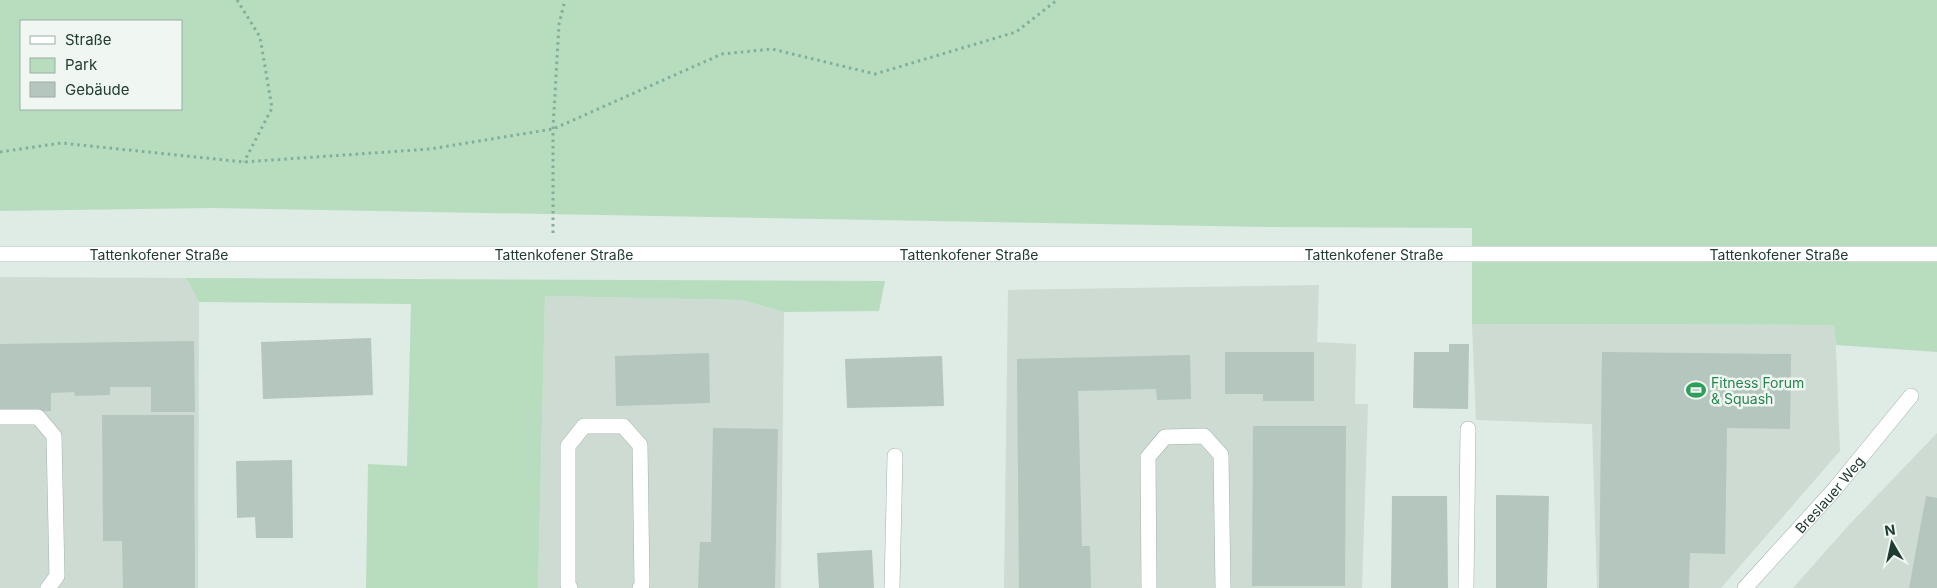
<svg xmlns="http://www.w3.org/2000/svg" width="1937" height="588" viewBox="0 0 1937 588" font-family="Inter,sans-serif">
	<style>
		.built { fill: #cddbd3 }
		.green { fill: #b7ddbe; fill-rule: evenodd }
		.building { fill: #b4c6bd }
		.lines { fill: none; stroke-linecap: round; stroke-linejoin: round }
		.service-casing { stroke: #a2b3ac; stroke-width: 16 }
		.minor-casing { stroke: #a2b3ac; stroke-width: 16 }
		.secondary-casing { stroke: #9eb7ac; stroke-width: 16 }
		.path { stroke: #7faf9c; stroke-width: 3; stroke-dasharray: 2.5 4; stroke-linecap: butt }
		.service { stroke: #fff; stroke-width: 15 }
		.minor { stroke: #fff; stroke-width: 15 }
		.secondary { stroke: #fff; stroke-width: 15 }
		.labels { text-anchor: middle; dominant-baseline: central; stroke-width: 5; stroke-linejoin: round; paint-order: stroke }
		.street-label { font-size: 14px; fill: #203b32; stroke: #f0f7f3 }
		.leisure-label { font-size: 14px; fill: #27864d; stroke: #f0f7f3; text-anchor: start }
	</style>
	<rect width="100%" height="100%" fill="#dfebe5"/>
	<path class="built" d="M 0,277 L 186,278 L 199,302 L 198,588 L 0,588 Z
		M 1319,285 L 1317,342 L 1356,344 L 1355,404 L 1368,404 L 1362,588 L 1004,588 L 1008,290 Z
		M 545,296 L 742,300 L 784,312 L 781,588 L 538,588 Z
		M 1472,324 L 1835,325 L 1840,451 L 1721,588 L 1597,588 L 1592,424 L 1476,420 Z
		M 1937,433 L 1937,588 L 1793,588 L 1848,526 Z"/>
	<path class="green" d="M 0,0 L 1937,0 L 1937,352 L 1836,345 L 1834,325 L 1472,324 L 1472,228 L 1266,227 L 211,208 L 0,211 ZM 21,21 L 181,21 L 181,109 L 21,109 Z
		M 186,278 L 885,281 L 879,311 L 784,312 L 742,300 L 545,296 L 538,588 L 366,588 L 368,464 L 407,466 L 411,304 L 199,302 Z"/>
	<path class="building" d="M 371,338 L 373,395 L 263,399 L 261,342 Z
		M 194,341 L 195,412 L 151,412 L 151,387 L 110,387 L 110,395 L 75,396 L 74,392 L 51,393 L 51,411 L 0,412 L 0,344 Z
		M 1449,344 L 1469,344 L 1468,409 L 1413,408 L 1414,352 L 1449,352 Z
		M 1225,352 L 1314,352 L 1314,401 L 1263,401 L 1263,394 L 1225,394 Z
		M 1602,352 L 1791,354 L 1790,429 L 1727,428 L 1725,554 L 1690,553 L 1689,588 L 1599,588 Z
		M 709,353 L 710,403 L 616,406 L 615,356 Z
		M 1190,355 L 1191,399 L 1157,400 L 1156,389 L 1078,391 L 1082,546 L 1090,546 L 1091,588 L 1019,588 L 1017,359 Z
		M 942,356 L 944,406 L 847,408 L 845,359 Z
		M 102,415 L 194,415 L 195,588 L 123,588 L 122,541 L 103,541 Z
		M 1253,426 L 1346,426 L 1345,586 L 1252,586 Z
		M 713,428 L 778,429 L 775,588 L 698,588 L 700,542 L 711,542 Z
		M 292,460 L 293,538 L 256,538 L 255,517 L 237,518 L 236,461 Z
		M 1496,495 L 1549,496 L 1547,588 L 1496,588 Z
		M 1392,496 L 1447,496 L 1448,588 L 1391,588 Z
		M 1926,496 L 1937,498 L 1937,588 L 1909,588 Z
		M 872,550 L 874,588 L 819,588 L 817,553 Z"/>
	<g class="lines">
		<defs>
			<path id="service" d="M 0,417 L 38,417 L 54,436 L 57,576 L 48,588
				M 570,588 L 568,585 L 568,446 L 584,426 L 623,426 L 640,445 L 642,585 L 640,588
				M 892,588 L 895,456
				M 1149,588 L 1148,457 L 1165,437 L 1204,436 L 1221,455 L 1223,588
				M 1466,588 L 1468,429"/>
			<g id="minor">
				<path id="s1" d="M 1745,588 L 1834,490 L 1911,396"/>
			</g>
			<g id="secondary">
				<path id="s2" d="M 0,254 L 1937,254"/>
			</g>
		</defs>
		<use href="#service" class="service-casing"/>
		<use href="#minor" class="minor-casing"/>
		<use href="#secondary" class="secondary-casing"/>
		<path class="path" d="M 237,0 L 260,37 L 272,108 L 244,162
			M 0,152 L 61,143 L 244,162 L 430,149 L 553,129 L 722,54 L 772,49 L 875,74 L 1016,32 L 1057,0
			M 553,233 L 553,129 L 559,24 L 565,0"/>
		<use href="#service" class="service"/>
		<use href="#minor" class="minor"/>
		<use href="#secondary" class="secondary"/>
	</g>
	<defs>
		<symbol id="stadium-bare" viewBox="-9 -9 18 18"><path d="M0-5a6.5 5 0 1 0 0 10a6.5 5 0 1 0 0-10ZM-3.5-1.8h7v3.6h-7Z" fill="#2e9e5b" stroke="#f0f7f3" stroke-width="2.5" paint-order="stroke"/></symbol>
	</defs>
	<g fill-rule="evenodd">
		<use href="#stadium-bare" x="1682" y="376" width="28" height="28"/>
	</g>
	<g class="labels">
		<g class="street-label">
			<text stroke="none"><textPath href="#s2" startOffset="159">Tattenkofener Straße</textPath></text>
			<text stroke="none"><textPath href="#s2" startOffset="564">Tattenkofener Straße</textPath></text>
			<text stroke="none"><textPath href="#s2" startOffset="1779">Tattenkofener Straße</textPath></text>
			<text stroke="none"><textPath href="#s2" startOffset="969">Tattenkofener Straße</textPath></text>
			<text stroke="none"><textPath href="#s2" startOffset="1374">Tattenkofener Straße</textPath></text>
			<text stroke="none"><textPath href="#s1" startOffset="126">Breslauer Weg</textPath></text>
		</g>
		<g class="leisure-label">
			<text x="1711" y="382">Fitness Forum<tspan x="1711" dy="16">&amp; Squash</tspan></text>
		</g>
	</g>
	<rect x="20" y="20" width="162" height="90" fill="#f0f7f3" stroke="#9daca6"/>
	<rect x="30" y="36" width="25" height="8" fill="#ffffff" stroke="#9daca6"/>
	<text x="65" y="45" font-size="15" fill="#203b32">Straße</text>
	<rect x="30" y="58" width="25" height="15" fill="#b7ddbe" stroke="#9daca6"/>
	<text x="65" y="70" font-size="15" fill="#203b32">Park</text>
	<rect x="30" y="82" width="25" height="15" fill="#b4c6bd" stroke="#9daca6"/>
	<text x="65" y="95" font-size="15" fill="#203b32">Gebäude</text>
	<g transform="translate(1892 543) rotate(351)" stroke="#f0f7f3" stroke-width="4" paint-order="stroke">
	<path d="M0-4L9 19L0 12L-9 19Z" fill="#203b32"/>
	<text y="-8" font-size="14" font-weight="bold" text-anchor="middle" fill="#203b32">N</text>
	</g>
</svg>
